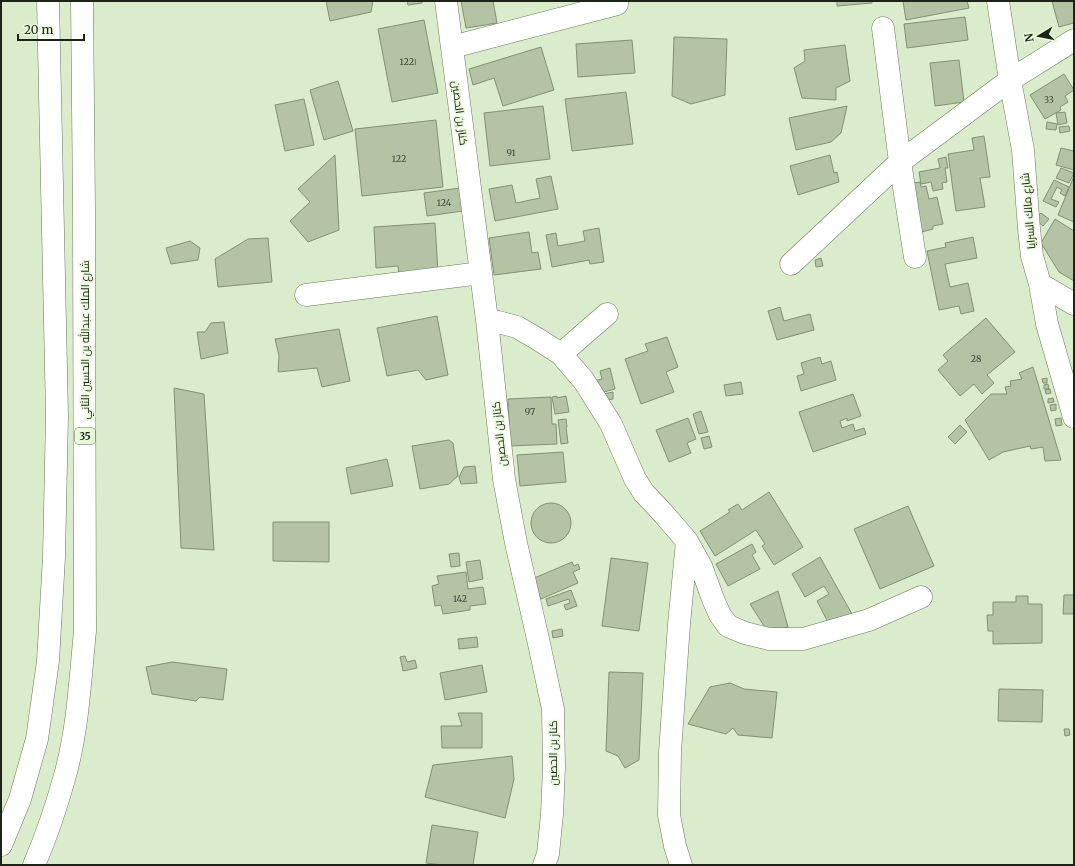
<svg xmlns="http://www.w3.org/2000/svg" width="1075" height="866" viewBox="0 0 1075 866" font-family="Merriweather,Cairo,serif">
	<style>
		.building { fill: #b3c3a4; stroke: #819174 }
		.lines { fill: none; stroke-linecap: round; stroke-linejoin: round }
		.minor-casing { stroke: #69785c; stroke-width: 23 }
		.highway-casing { stroke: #69785c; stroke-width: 23 }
		.minor { stroke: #fff; stroke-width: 22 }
		.highway { stroke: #fff; stroke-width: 22 }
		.labels { text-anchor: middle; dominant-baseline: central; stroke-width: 3; stroke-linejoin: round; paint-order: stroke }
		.number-label { font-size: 9px; fill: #424b3a }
		.shield { fill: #e8f9d9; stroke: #596351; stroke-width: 1 }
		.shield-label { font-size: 10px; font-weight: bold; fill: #1c2317 }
		.street-label { font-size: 11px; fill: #1c2317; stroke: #e8f9d9 }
	</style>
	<rect width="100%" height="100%" fill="#daeccc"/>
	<path class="building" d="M 326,1 L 373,1 L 371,12 L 330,21 Z
		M 407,1 L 422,1 L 422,3 L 408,5 Z
		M 461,1 L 493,1 L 497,23 L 466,28 Z
		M 837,1 L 872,1 L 872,3 L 837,6 Z
		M 903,1 L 967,1 L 969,8 L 906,20 Z
		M 1052,1 L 1074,1 L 1074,23 L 1059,27 Z
		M 965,17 L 968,40 L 907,48 L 904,24 Z
		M 424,20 L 438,93 L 392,102 L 378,29 Z
		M 674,37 L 727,39 L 725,95 L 691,104 L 672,96 Z
		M 632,40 L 635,73 L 578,77 L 576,44 Z
		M 845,45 L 850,81 L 836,88 L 836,100 L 802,98 L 794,68 L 805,61 L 804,50 Z
		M 541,47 L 554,90 L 503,106 L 494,78 L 473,85 L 469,69 Z
		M 959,60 L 964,102 L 935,106 L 930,63 Z
		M 1064,74 L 1074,90 L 1065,96 L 1068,102 L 1060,107 L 1061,110 L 1045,119 L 1030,95 Z
		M 338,81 L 353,131 L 324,140 L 310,90 Z
		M 626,92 L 633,144 L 572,151 L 565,99 Z
		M 304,99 L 314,145 L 285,151 L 275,105 Z
		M 543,106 L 550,159 L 490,166 L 484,113 Z
		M 847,106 L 841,133 L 831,142 L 796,150 L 789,118 Z
		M 1065,112 L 1067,123 L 1058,125 L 1056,113 Z
		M 436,120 L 443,187 L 362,196 L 355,129 Z
		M 1047,122 L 1057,124 L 1056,130 L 1046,129 Z
		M 1069,126 L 1070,131 L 1060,133 L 1059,127 Z
		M 984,136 L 990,177 L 980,178 L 985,207 L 956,211 L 948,154 L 974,150 L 972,138 Z
		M 1061,148 L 1074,151 L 1074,170 L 1056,165 Z
		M 335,155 L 339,230 L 308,242 L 290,221 L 310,202 L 298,189 Z
		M 830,155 L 834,173 L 837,172 L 839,182 L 798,195 L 790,166 Z
		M 946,157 L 948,168 L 945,168 L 947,182 L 942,183 L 943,189 L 933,191 L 931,182 L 921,184 L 919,172 L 940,168 L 938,159 Z
		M 1061,168 L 1074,173 L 1069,183 L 1056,178 Z
		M 551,176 L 558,209 L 495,221 L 489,189 L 512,185 L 516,203 L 540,198 L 536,179 Z
		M 1074,176 L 1074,222 L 1058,215 Z
		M 1054,180 L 1069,187 L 1065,196 L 1060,193 L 1062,190 L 1057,187 L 1051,199 L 1059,202 L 1056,207 L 1043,201 Z
		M 920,182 L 921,187 L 926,186 L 929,199 L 937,197 L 943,224 L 933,226 L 933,229 L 918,233 L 909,189 L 915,188 L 914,183 Z
		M 460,188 L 463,211 L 427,216 L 424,193 Z
		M 1041,213 L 1049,219 L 1043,226 L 1035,219 Z
		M 1055,219 L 1074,231 L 1074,281 L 1059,272 L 1041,243 Z
		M 435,223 L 438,272 L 399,275 L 398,266 L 376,268 L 374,227 Z
		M 599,228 L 604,262 L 590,264 L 589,260 L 552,267 L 546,235 L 556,233 L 558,246 L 585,241 L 583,231 Z
		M 529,232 L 532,253 L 538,252 L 541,269 L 494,275 L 489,238 Z
		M 973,237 L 977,258 L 945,264 L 950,287 L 968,283 L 974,311 L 961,314 L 959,306 L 939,310 L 927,251 L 946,247 L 945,243 Z
		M 268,238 L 272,282 L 218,287 L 215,259 L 248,239 Z
		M 190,241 L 200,248 L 198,260 L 171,264 L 166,248 Z
		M 821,258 L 823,266 L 816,267 L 815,260 Z
		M 780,307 L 784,321 L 810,314 L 814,330 L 777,340 L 768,311 Z
		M 437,316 L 448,375 L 426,380 L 418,370 L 387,376 L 377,328 Z
		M 986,318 L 1015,352 L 987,375 L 994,383 L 982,394 L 974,384 L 960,396 L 938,370 L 948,361 L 943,355 Z
		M 224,322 L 228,353 L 201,359 L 197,332 L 205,332 L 211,323 Z
		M 339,329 L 350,381 L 322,387 L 317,368 L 278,372 L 279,356 L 275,339 Z
		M 667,337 L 678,367 L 666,372 L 674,392 L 641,404 L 625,359 L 648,351 L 645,344 Z
		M 820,357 L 822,364 L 831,361 L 836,380 L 801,391 L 797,376 L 804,374 L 801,363 Z
		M 1033,367 L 1061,460 L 1045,461 L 1043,447 L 1031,449 L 1030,446 L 1003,452 L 989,460 L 965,420 L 991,394 L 1007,394 L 1005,387 L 1011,386 L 1010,381 L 1022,379 L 1019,373 Z
		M 610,368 L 615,389 L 596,394 L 593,381 L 602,379 L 600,371 Z
		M 1047,378 L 1047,383 L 1043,383 L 1042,379 Z
		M 741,382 L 743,394 L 726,396 L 724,385 Z
		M 1048,384 L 1049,389 L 1044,389 L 1044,385 Z
		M 174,388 L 204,394 L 214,550 L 181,548 Z
		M 1050,389 L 1051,393 L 1046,394 L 1045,390 Z
		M 613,392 L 613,399 L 599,401 L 598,395 Z
		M 853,394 L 861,416 L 847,421 L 847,418 L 840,421 L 842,428 L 853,424 L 855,431 L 864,428 L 866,434 L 813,452 L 799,412 Z
		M 557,396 L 557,398 L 566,396 L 569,412 L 555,414 L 552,397 Z
		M 551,397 L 552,424 L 556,424 L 557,444 L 510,446 L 508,399 Z
		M 1053,398 L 1054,402 L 1048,403 L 1048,399 Z
		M 1056,404 L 1056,410 L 1051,411 L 1050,405 Z
		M 701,411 L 708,432 L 699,434 L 693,414 Z
		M 688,418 L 696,439 L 687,443 L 691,453 L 669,462 L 656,430 Z
		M 1061,418 L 1062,425 L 1056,426 L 1055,419 Z
		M 566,419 L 567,427 L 566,427 L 568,443 L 561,444 L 558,420 Z
		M 960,425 L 967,432 L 955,444 L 948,437 Z
		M 709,436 L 712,447 L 704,449 L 701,438 Z
		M 449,440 L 453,443 L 458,476 L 449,484 L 420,489 L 412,446 Z
		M 563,452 L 566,482 L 520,486 L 517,455 Z
		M 387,459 L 393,486 L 351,494 L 346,468 Z
		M 475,466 L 477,483 L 461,484 L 459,477 L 464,467 Z
		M 769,492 L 803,547 L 774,565 L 762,546 L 765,544 L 756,530 L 715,556 L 700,531 L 730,512 L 728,510 L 738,504 L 742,510 Z
		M531 523a20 20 0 1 1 40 0a20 20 0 1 1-40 0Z
		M 908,506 L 934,566 L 880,589 L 854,529 Z
		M 273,522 L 329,522 L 329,562 L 273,561 Z
		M 752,544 L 756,552 L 752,555 L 760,569 L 728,586 L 716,564 Z
		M 459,553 L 460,566 L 451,567 L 449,554 Z
		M 820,557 L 852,614 L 830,626 L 817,601 L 829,594 L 824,586 L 805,597 L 792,574 Z
		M 611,558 L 648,563 L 639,631 L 602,626 Z
		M 480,560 L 483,579 L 469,582 L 466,562 Z
		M 572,562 L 574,566 L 578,564 L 580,569 L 573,572 L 578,583 L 541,599 L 532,579 Z
		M 466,572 L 468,589 L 483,587 L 486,604 L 470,606 L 470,610 L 443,614 L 441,605 L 435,606 L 432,586 L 439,584 L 437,576 Z
		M 571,590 L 577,606 L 566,610 L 564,605 L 570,603 L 569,599 L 548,606 L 546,599 Z
		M 778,591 L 788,627 L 768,632 L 750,604 Z
		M 1064,595 L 1074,595 L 1074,614 L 1063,614 Z
		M 1016,596 L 1028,596 L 1028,604 L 1042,604 L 1042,643 L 993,644 L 993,631 L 988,631 L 987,615 L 993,615 L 993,602 L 1016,602 Z
		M 562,629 L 563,636 L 553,638 L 552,631 Z
		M 477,637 L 478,647 L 459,649 L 458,639 Z
		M 405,656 L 407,662 L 415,660 L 417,668 L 403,671 L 400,657 Z
		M 172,662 L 227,669 L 223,700 L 200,697 L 196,701 L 152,694 L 146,667 Z
		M 482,665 L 487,692 L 445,700 L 440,673 Z
		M 609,672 L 643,673 L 639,760 L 625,768 L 618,756 L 606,751 Z
		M 730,683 L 744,689 L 777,692 L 772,738 L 738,735 L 733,728 L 726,734 L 688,724 L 710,687 Z
		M 999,689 L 1043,690 L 1042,722 L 998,721 Z
		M 458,713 L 482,713 L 482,748 L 442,748 L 441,726 L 462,726 Z
		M 1064,729 L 1069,729 L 1070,735 L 1065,736 Z
		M 512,756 L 514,779 L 505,818 L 425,797 L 433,765 Z
		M 432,825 L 478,832 L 473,865 L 443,865 L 426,863 Z"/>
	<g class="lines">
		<defs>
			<path id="minor" d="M 446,1 L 487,320 L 504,479 L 516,543 L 538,639 L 553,709 L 554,767 L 552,814 L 548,854 L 544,865
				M 998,1 L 1010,80 L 1023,150 L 1029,229 L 1032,256 L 1040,284 L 1047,324 L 1074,417
				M 883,28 L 900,162 L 915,257
				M 452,47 L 617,4
				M 791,264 L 900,162 L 1010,80 L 1074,40
				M 1040,284 L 1074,304
				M 306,295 L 481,273
				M 487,320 L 498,322 L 517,327 L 536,338 L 561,354 L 584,381 L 611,424 L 635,479 L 644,493 L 662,512 L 687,541 L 701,566 L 713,599 L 720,615 L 728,626 L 745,633 L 769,639 L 803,639 L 869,620 L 921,597
				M 561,354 L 607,314
				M 681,865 L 675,846 L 669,815 L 670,752 L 679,624 L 687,541"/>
			<path id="highway" d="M 1,845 L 20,799 L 37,739 L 48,661 L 54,557 L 57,415 L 48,1
				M 34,865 C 46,837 56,808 64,779 C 78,731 80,680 85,631 L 84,209 L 82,1"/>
		</defs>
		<use href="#minor" class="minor-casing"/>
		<use href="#highway" class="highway-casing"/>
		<use href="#minor" class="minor"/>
		<use href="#highway" class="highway"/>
	</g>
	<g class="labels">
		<g class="number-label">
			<text x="408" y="61">122ا</text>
			<text x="1049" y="99">33</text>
			<text x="511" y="152">91</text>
			<text x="399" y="158">122</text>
			<text x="444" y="202">124</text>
			<text x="976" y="358">28</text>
			<text x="530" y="411">97</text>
			<text x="460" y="598">142</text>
		</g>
		<rect class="shield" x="75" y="428" width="20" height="16" rx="3"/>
		<g class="shield-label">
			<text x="85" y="436">35</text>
		</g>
		<g class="street-label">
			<text transform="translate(460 113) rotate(83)">كناز بن الحصين</text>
			<text transform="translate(1028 211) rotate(-95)">شارع مالك السرايا</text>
			<text transform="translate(85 340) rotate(-90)">شارع الملك عبدالله بن الحسين الثاني</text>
			<text transform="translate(499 434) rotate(-96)">كناز بن الحصين</text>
			<text transform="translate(553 753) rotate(-90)">كناز بن الحصين</text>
		</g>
	</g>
	<rect width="1075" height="866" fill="none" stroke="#1c2317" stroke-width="4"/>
	<g transform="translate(1039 36) rotate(260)" stroke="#e8f9d9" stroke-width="3" paint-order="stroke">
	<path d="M0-3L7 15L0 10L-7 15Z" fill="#1c2317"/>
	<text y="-6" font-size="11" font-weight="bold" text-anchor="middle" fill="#1c2317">N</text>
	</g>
	<path d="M18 34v6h66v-6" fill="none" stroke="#1c2317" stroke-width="2"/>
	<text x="24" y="34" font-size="12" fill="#1c2317" stroke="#e8f9d9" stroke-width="3" paint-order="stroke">20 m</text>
</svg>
